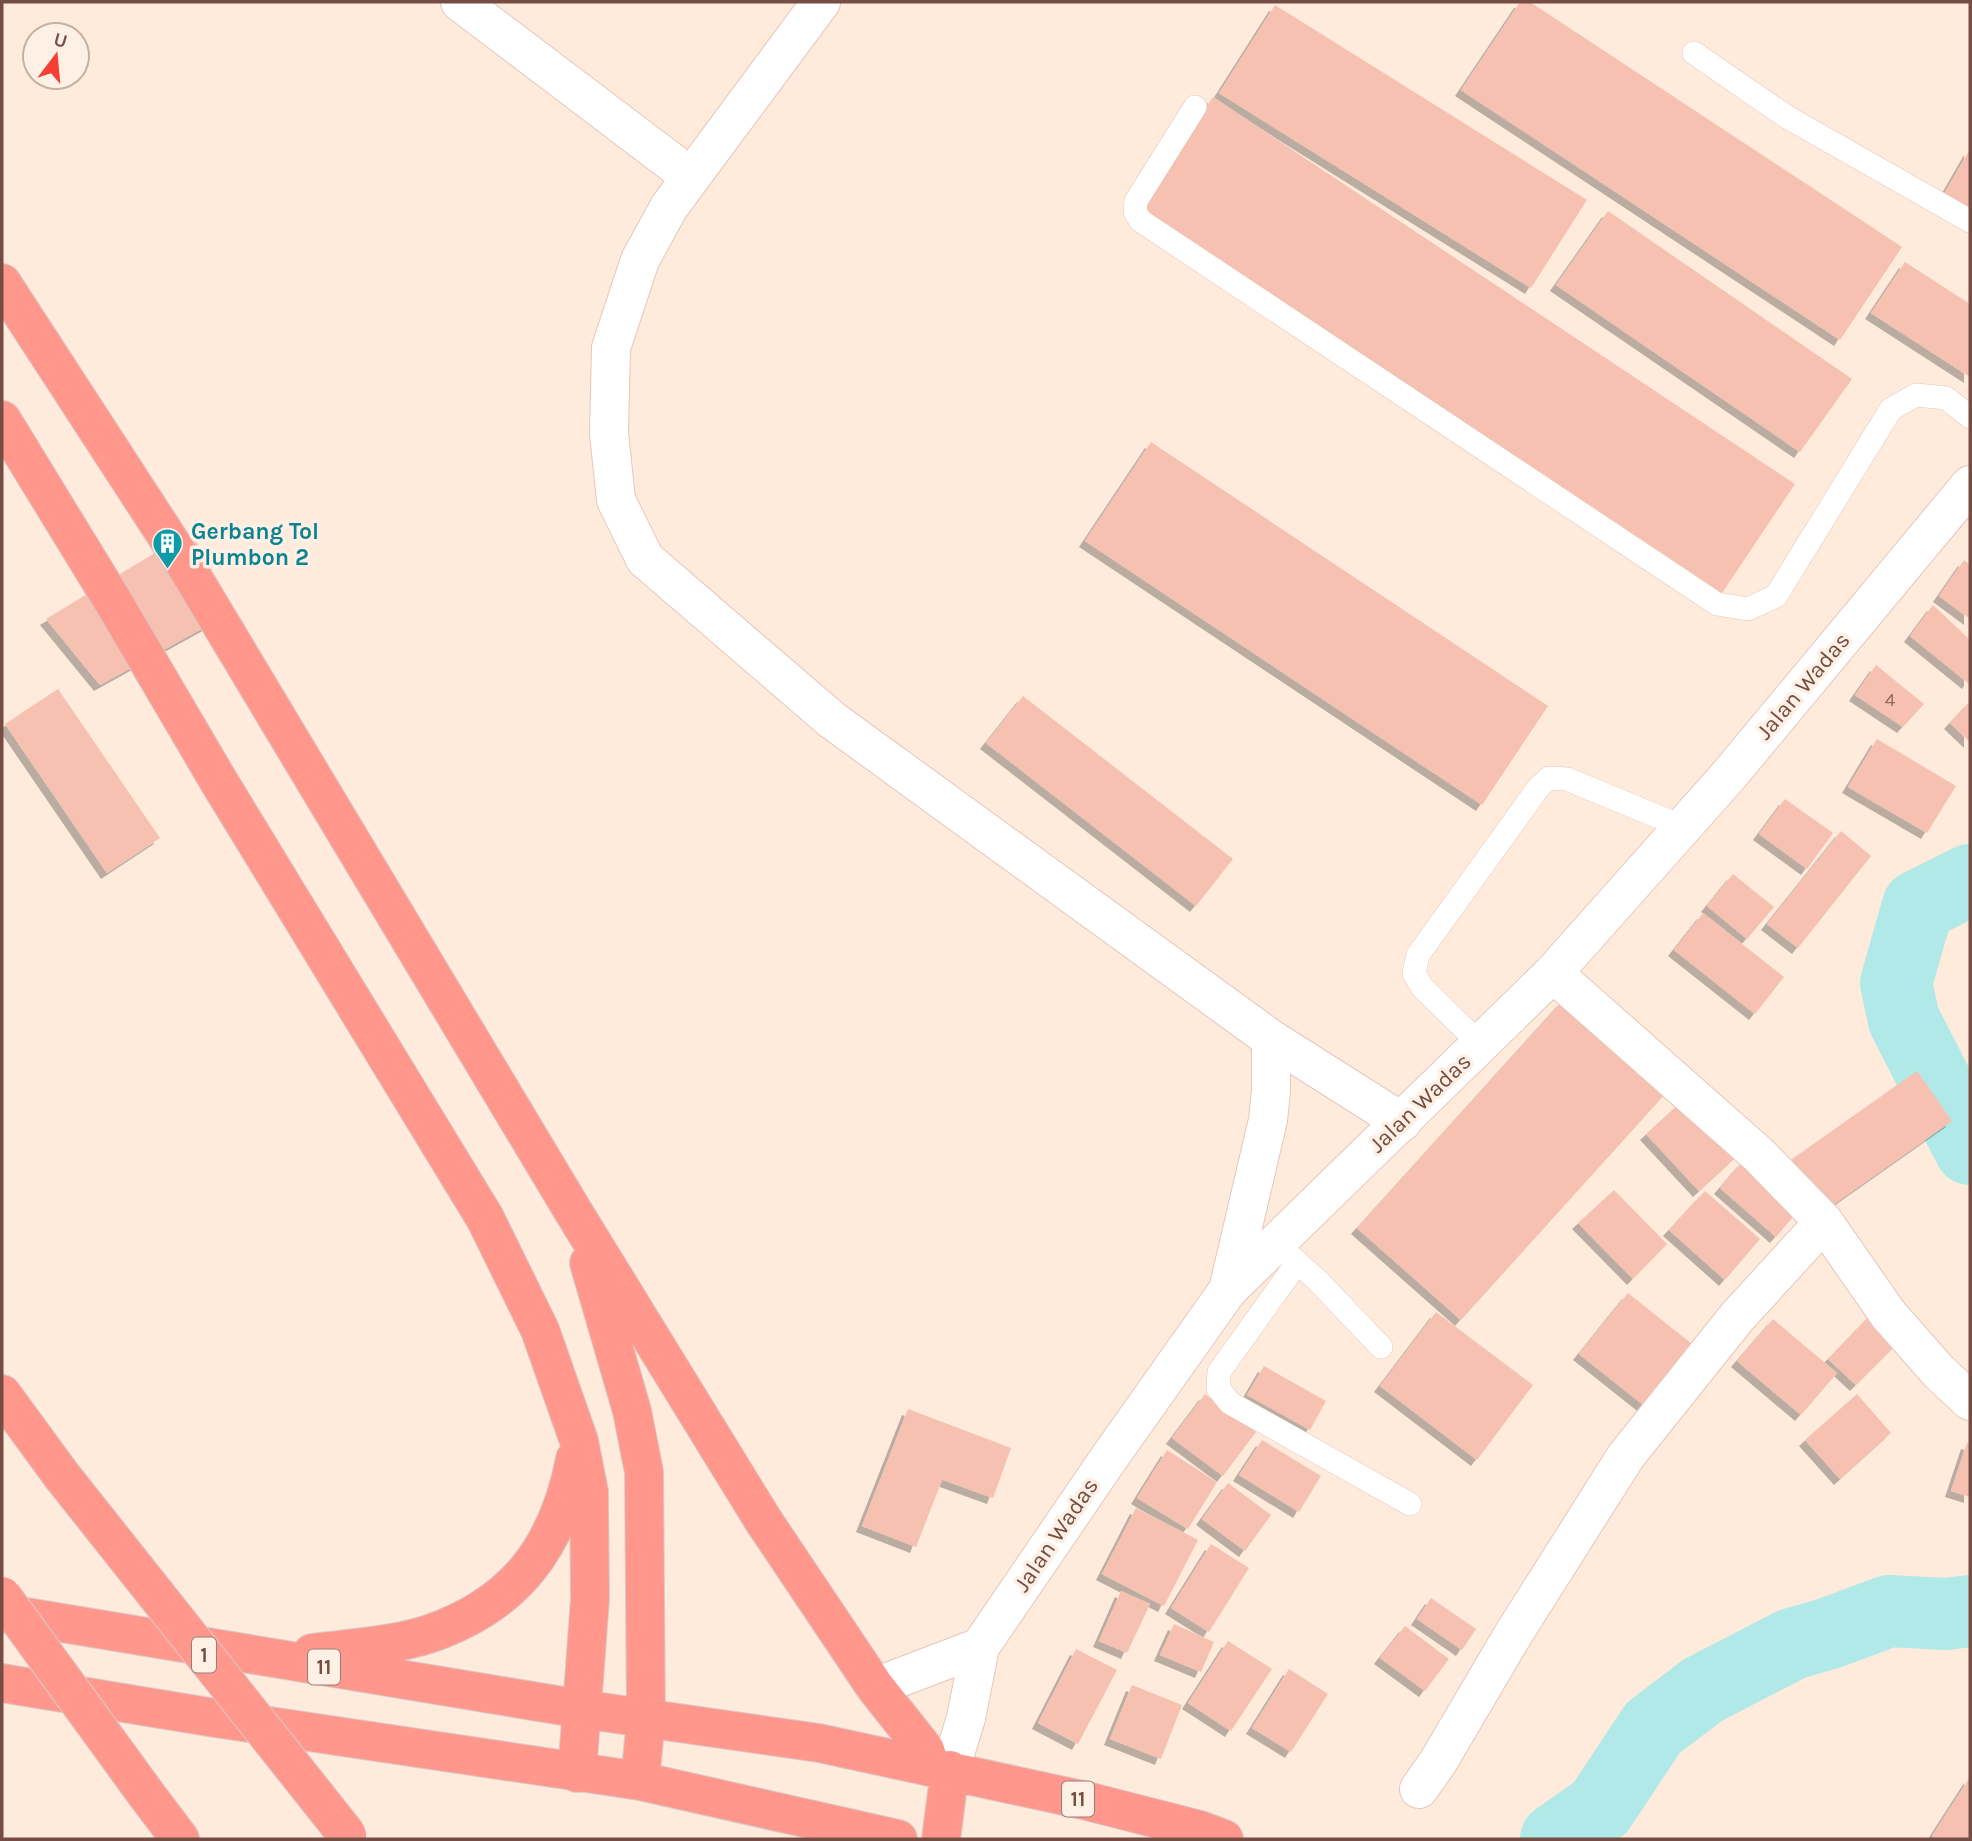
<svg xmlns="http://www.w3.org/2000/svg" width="1972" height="1841" viewBox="0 0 1972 1841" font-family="Karla,sans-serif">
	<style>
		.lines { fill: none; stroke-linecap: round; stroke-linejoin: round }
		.river { stroke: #b0e9e8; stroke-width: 72 }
		.building { fill: #f6c1b1; filter: url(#shadow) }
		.lane-casing { stroke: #e5c7bb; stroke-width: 24 }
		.street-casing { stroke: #e5c7bb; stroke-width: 40 }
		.highway-casing { stroke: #d8cdca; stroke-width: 40 }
		.lane { stroke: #fff; stroke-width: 23 }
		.street { stroke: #fff; stroke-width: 38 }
		.highway { stroke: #ff978d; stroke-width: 38 }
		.highway-bridge-casing { stroke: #d8cdca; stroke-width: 40; stroke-linecap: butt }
		.highway-bridge { stroke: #ff978d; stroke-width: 38 }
		.labels { text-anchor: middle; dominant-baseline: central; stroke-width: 7; stroke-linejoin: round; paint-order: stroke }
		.number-label { font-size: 19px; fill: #956a5e }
		.shield { fill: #fff0e5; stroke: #9e7e74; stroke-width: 2 }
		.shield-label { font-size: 21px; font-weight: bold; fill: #754d43 }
		.culture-label { font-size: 23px; font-weight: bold; fill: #0d838f; stroke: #fff0e5; text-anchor: start }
		.street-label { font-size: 23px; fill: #754d43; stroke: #fff0e5 }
	</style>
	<defs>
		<filter id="shadow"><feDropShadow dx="-6" dy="6" stdDeviation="0" flood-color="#0004"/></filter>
	</defs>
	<rect width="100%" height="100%" fill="#feebdc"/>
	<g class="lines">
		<path class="river" d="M 1970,880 L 1918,906 L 1896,983 L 1904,1020 L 1970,1149
			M 1556,1839 L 1600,1808 L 1653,1728 L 1703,1690 L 1792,1644 L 1830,1633 L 1889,1611 L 1946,1614 L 1970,1611"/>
	</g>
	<path class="building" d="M 1520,2 L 1530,2 L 1902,247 L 1840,340 L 1461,90 Z
		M 1275,5 L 1587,200 L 1531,288 L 1219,93 Z
		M 1213,97 L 1795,484 L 1720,596 L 1138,209 Z
		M 1970,149 L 1970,209 L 1944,194 Z
		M 1608,211 L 1852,379 L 1800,452 L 1556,285 Z
		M 1905,262 L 1970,304 L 1970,377 L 1871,313 Z
		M 1151,442 L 1548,706 L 1482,805 L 1085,541 Z
		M 191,531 L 232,612 L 100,685 L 46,619 Z
		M 1964,560 L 1970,565 L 1970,619 L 1939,596 Z
		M 1933,605 L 1970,640 L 1970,680 L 1968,683 L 1910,636 Z
		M 1876,665 L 1924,704 L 1903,727 L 1855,695 Z
		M 58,689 L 160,838 L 107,873 L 5,724 Z
		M 1023,696 L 1233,859 L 1196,906 L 986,743 Z
		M 1970,701 L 1970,742 L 1950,723 Z
		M 1877,739 L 1956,786 L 1927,833 L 1848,787 Z
		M 1785,799 L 1833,833 L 1807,869 L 1759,834 Z
		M 1841,831 L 1871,856 L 1798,948 L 1767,924 Z
		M 1733,874 L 1774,907 L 1747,939 L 1707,906 Z
		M 1703,913 L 1784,977 L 1755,1014 L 1674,950 Z
		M 1563,1000 L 1667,1092 L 1461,1320 L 1357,1228 Z
		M 1917,1071 L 1952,1121 L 1820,1214 L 1785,1164 Z
		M 1682,1101 L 1735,1158 L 1699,1191 L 1646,1134 Z
		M 1743,1161 L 1799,1210 L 1776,1237 L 1720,1188 Z
		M 1614,1190 L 1667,1244 L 1633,1279 L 1578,1223 Z
		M 1705,1191 L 1760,1239 L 1725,1280 L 1669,1230 Z
		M 1628,1293 L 1697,1348 L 1647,1408 L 1579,1354 Z
		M 1875,1310 L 1904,1337 L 1856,1385 L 1828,1359 Z
		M 1436,1312 L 1533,1385 L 1477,1460 L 1380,1386 Z
		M 1773,1319 L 1837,1373 L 1801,1415 L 1737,1361 Z
		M 1264,1366 L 1326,1401 L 1310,1430 L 1247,1395 Z
		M 1205,1394 L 1256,1432 L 1223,1476 L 1172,1438 Z
		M 1857,1394 L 1891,1433 L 1840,1479 L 1805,1440 Z
		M 908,1409 L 1011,1448 L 993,1498 L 943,1480 L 946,1470 L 916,1547 L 862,1526 Z
		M 1262,1440 L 1321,1476 L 1299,1512 L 1239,1475 Z
		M 1967,1443 L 1970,1444 L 1970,1497 L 1951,1491 Z
		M 1167,1450 L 1217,1482 L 1188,1529 L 1137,1498 Z
		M 1228,1483 L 1271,1515 L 1245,1551 L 1202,1519 Z
		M 1136,1508 L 1198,1540 L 1164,1606 L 1102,1574 Z
		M 1211,1544 L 1249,1568 L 1209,1632 L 1171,1608 Z
		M 1121,1591 L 1150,1604 L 1127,1653 L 1099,1641 Z
		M 1431,1598 L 1476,1629 L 1462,1650 L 1417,1619 Z
		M 1174,1624 L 1214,1642 L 1201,1672 L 1160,1655 Z
		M 1405,1626 L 1449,1659 L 1425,1691 L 1380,1658 Z
		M 1228,1641 L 1272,1669 L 1231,1731 L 1188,1703 Z
		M 1076,1649 L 1117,1670 L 1078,1744 L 1038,1723 Z
		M 1289,1669 L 1328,1694 L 1291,1752 L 1252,1728 Z
		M 1132,1685 L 1182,1705 L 1161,1759 L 1110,1739 Z
		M 1970,1777 L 1970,1839 L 1936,1839 L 1932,1836 Z"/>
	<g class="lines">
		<defs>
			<path id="lane" d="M 1694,53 L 1787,117 L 1970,221
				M 1195,107 L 1136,201 L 1135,212 L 1141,221 L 1717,604 L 1748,609 L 1776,596 L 1891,409 L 1916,395 L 1946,398 L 1970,417
				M 1480,1044 L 1422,987 L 1414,973 L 1418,955 L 1539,787 L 1549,778 L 1567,779 L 1683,827
				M 1286,1252 L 1318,1281 L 1381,1347
				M 1297,1263 L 1219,1372 L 1218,1388 L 1230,1403 L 1410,1504"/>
			<path id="street" d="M 460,2 L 691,177
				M 821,2 L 669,207 L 640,260 L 611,348 L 609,433 L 616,500 L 645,559 L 832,720 L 1271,1039 L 1402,1122
				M 1553,973 L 1759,1155 L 1824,1222 L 1888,1314 L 1939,1372 L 1970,1401
				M 1228,1290 L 1268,1120 L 1271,1091 L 1271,1039
				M 875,1687 L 980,1647
				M 950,1770 L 966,1718 L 980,1647 L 1109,1458 L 1228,1290 L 1553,973 L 1730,774 L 1970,485
				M 1419,1789 L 1438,1762 L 1514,1633 L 1626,1456 L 1737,1317 L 1824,1222"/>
			<path id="highway" d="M 2,283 L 186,566 L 573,1211 L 763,1520 L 875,1687 L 925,1750 L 930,1766
				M 2,420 L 114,603 L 218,780 L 485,1218 L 540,1330 L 579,1441 L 589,1492 L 590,1599 L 577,1773
				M 589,1263 L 632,1411 L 644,1472 L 646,1719 L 640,1781
				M 2,1394 L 62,1476
				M 2,1613 L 581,1709 L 819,1743 L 1087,1801 L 1200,1830 L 1224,1839
				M 312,1653 C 351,1648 392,1646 429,1634 C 516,1604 558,1547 575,1459
				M 2,1683 L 209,1717 L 640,1781 L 898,1839
				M 146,1794 L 180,1839
				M 941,1839 L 950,1770"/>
		</defs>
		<use href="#lane" class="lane-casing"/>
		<use href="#street" class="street-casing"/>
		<use href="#highway" class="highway-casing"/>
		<use href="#lane" class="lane"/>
		<use href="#street" class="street"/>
		<use href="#highway" class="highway"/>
		<defs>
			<path id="highway-bridge" d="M 62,1476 L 347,1835
				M 2,1596 L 146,1794"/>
		</defs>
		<use href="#highway-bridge" class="highway-bridge-casing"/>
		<use href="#highway-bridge" class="highway-bridge"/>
	</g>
	<defs>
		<symbol id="building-pin" viewBox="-11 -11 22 30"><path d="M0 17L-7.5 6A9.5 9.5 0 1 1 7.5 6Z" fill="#0f9aa8" stroke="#fff0e5"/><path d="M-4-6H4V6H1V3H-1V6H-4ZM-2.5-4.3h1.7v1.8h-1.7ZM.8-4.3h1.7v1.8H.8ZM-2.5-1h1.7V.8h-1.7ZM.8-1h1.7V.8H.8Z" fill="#fff"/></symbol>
	</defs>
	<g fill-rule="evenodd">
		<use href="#building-pin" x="150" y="526" width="35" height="47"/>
	</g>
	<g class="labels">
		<g class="number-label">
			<text x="1890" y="700">4</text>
		</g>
		<g class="shield">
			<rect x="192" y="1637.5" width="24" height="35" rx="5"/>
			<rect x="308" y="1649.5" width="32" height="35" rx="5"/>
			<rect x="1062" y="1781.5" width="32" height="35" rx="5"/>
		</g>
		<g class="shield-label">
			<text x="204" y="1655">1</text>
			<text x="324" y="1667">11</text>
			<text x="1078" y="1799">11</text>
		</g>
		<g class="culture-label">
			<text x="191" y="531">Gerbang Tol<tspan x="191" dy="26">Plumbon 2</tspan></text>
		</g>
		<g class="street-label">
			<text transform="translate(1803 686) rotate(-50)">Jalan Wadas</text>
			<text transform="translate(1420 1103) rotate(-44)">Jalan Wadas</text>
			<text transform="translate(1056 1535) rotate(-56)">Jalan Wadas</text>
		</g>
	</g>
	<rect width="1972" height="1841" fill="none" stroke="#754d43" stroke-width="7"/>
	<g transform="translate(56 56) rotate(16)"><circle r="33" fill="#fff0e5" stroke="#c8afa4" stroke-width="2"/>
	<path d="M0-5L12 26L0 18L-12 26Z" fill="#f53f34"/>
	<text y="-10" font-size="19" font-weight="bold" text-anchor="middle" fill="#754d43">U</text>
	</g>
</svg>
